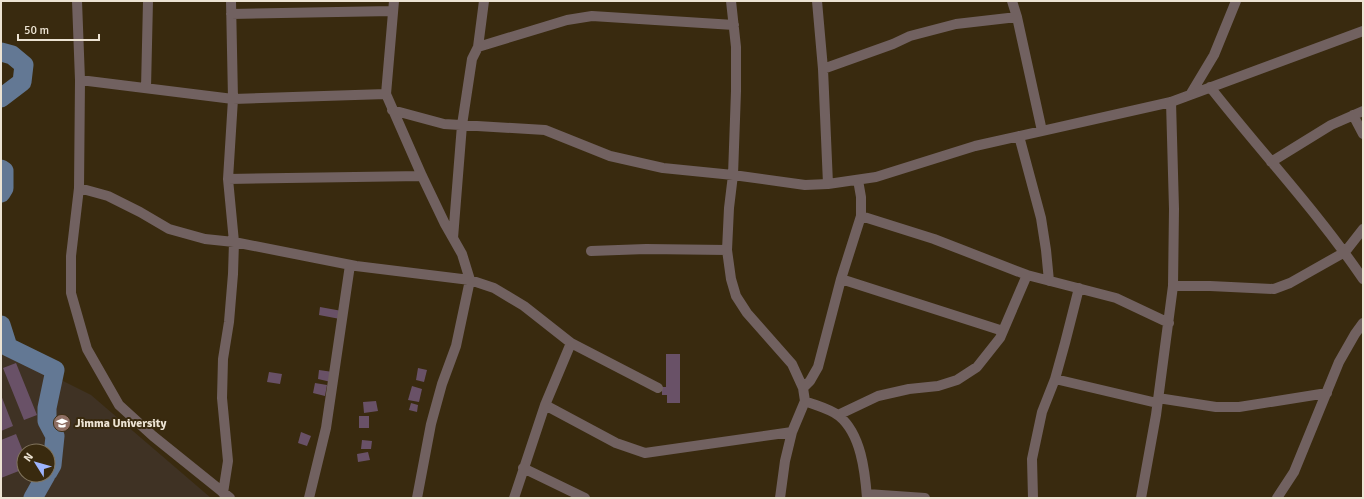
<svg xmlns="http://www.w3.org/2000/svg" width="1364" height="499" viewBox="0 0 1364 499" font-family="Signika,sans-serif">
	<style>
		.education { fill: #3f3224; fill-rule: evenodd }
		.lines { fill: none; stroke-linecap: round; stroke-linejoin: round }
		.river { stroke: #637894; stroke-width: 19 }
		.building { fill: #695167 }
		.minor { stroke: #716160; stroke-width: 10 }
		.labels { text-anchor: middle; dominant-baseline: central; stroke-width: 4; stroke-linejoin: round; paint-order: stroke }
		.poi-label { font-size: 12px; font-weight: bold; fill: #ece3d3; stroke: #392a0f; text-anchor: start }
	</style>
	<rect width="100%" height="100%" fill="#392a0f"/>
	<path class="education" d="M 1,349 L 9,354 L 91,395 L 211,498 L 1,498 ZM 24,451 L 48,451 L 48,475 L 24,475 Z"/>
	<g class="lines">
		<path class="river" d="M 1,52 L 12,55 L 24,65 L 22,82 L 1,98
			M 1,169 L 4,171 L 4,188 L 1,193
			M 1,325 L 8,347 L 55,370 L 47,408 L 47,421 L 55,436 L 52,465 L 48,472
			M 33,498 L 46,475"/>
	</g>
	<path class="building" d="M 320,307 L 342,311 L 340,319 L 319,315 Z
		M 666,354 L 680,354 L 680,403 L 667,403 L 667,395 L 662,395 L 662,387 L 666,387 Z
		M 16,363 L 37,415 L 24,420 L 3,368 Z
		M 418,368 L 427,370 L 424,382 L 416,380 Z
		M 319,370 L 333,372 L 331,382 L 318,379 Z
		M 269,372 L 282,374 L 280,384 L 267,382 Z
		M 315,383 L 327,385 L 325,396 L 313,393 Z
		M 412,386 L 422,389 L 419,402 L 408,400 Z
		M 1,395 L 13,426 L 1,431 Z
		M 376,401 L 378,411 L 364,413 L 363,402 Z
		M 411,403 L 418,405 L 417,412 L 409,410 Z
		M 359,416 L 369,416 L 369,428 L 359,428 Z
		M 301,432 L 311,436 L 307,446 L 298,443 Z
		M 16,434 L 24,454 L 24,469 L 1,478 L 1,440 Z
		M 362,440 L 372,441 L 371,449 L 361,449 Z
		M 368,452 L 370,460 L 358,462 L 357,454 Z"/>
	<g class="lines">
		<path class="minor" d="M 77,1 L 80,80 L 79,188 L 71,256 L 71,293 L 87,349 L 119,405 L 153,436 L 230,498
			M 394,1 L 386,94 L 422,176 L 445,224 L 462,254 L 470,280 L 456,346 L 442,384 L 431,424 L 417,498
			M 731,1 L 736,47 L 736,91 L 733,175 L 729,208 L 727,250 L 731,279 L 736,296 L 747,313 L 792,364 L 803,388 L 805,401 L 792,432 L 785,461 L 780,498
			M 817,1 L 823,69 L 828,184
			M 1012,1 L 1017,17 L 1042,131
			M 231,14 L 393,11
			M 478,47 L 567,20 L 592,16 L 734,25
			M 823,69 L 893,44 L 910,36 L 956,24 L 1017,17
			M 80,80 L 233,99 L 386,94
			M 1210,87 C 1260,151 1317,211 1363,279
			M 146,88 L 148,1
			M 1190,95 L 1214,55 L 1236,1
			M 392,110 L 444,124 L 545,130 L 610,156 L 663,168 L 733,175 L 805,185 L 828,184 L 876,177 L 975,146 L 1171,102 L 1363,31
			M 1353,115 L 1363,134
			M 1019,136 L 1041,218 L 1046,250 L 1049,281
			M 1271,162 L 1331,125 L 1363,111
			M 228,179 L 422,176
			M 79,188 L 108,196 L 140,212 L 169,229 L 205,239 L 234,242 L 356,266 L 470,280 L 494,288 L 524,306 L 571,343 L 658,388
			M 861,216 L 934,239 L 1027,275 L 1116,298 L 1169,323
			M 453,238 L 462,125 L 472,59 L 478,47 L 484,1
			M 591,251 L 646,249 L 727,250
			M 841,279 L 1003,331
			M 1173,286 L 1210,286 L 1274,289 L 1290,283 L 1345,252 L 1363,229
			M 1055,379 L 1157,403
			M 803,388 L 810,381 L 818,367 L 841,279 L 861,216 L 861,197 L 858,180
			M 1158,398 L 1216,407 L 1239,407 L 1327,393
			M 805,401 C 814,405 831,409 839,416 C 861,434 865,471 867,498
			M 545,405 L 616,443 L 645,453 L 792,432
			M 838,415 L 878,396 L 909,389 L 938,386 L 957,380 L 977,367 L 1000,338 L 1027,275
			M 523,468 L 585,498
			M 223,493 L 228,461 L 222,398 L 223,359 L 229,322 L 233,274 L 234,242 L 228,179 L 233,99 L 231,1
			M 867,494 L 925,498
			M 309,498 L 326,428 L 350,265
			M 514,498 L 545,405 L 571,343
			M 1033,498 L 1032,459 L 1042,412 L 1055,379 L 1065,343 L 1079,288
			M 1141,498 L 1156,415 L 1173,286 L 1174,209 L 1171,102
			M 1277,498 L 1294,472 L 1339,362 L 1355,334 L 1363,323"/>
	</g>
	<defs>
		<symbol id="university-disc" viewBox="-11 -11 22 22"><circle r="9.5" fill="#8d6e63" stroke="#392a0f"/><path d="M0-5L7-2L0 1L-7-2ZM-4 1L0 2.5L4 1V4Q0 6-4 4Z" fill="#fff"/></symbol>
	</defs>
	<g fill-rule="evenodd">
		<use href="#university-disc" x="52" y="413" width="20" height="20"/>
	</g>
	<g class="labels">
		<g class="poi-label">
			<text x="75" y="423">Jimma University</text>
		</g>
	</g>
	<rect width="1364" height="499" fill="none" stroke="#ece3d3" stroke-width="4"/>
	<g transform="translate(36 463) rotate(307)"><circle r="19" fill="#392a0f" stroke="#81745d"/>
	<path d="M0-3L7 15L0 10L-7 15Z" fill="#9db4fd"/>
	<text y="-6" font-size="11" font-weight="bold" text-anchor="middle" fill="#ece3d3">N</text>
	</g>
	<path d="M18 34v6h81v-6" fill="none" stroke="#ece3d3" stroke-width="2"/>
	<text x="24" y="34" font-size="12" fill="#ece3d3" stroke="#392a0f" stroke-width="3" paint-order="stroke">50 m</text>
</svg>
